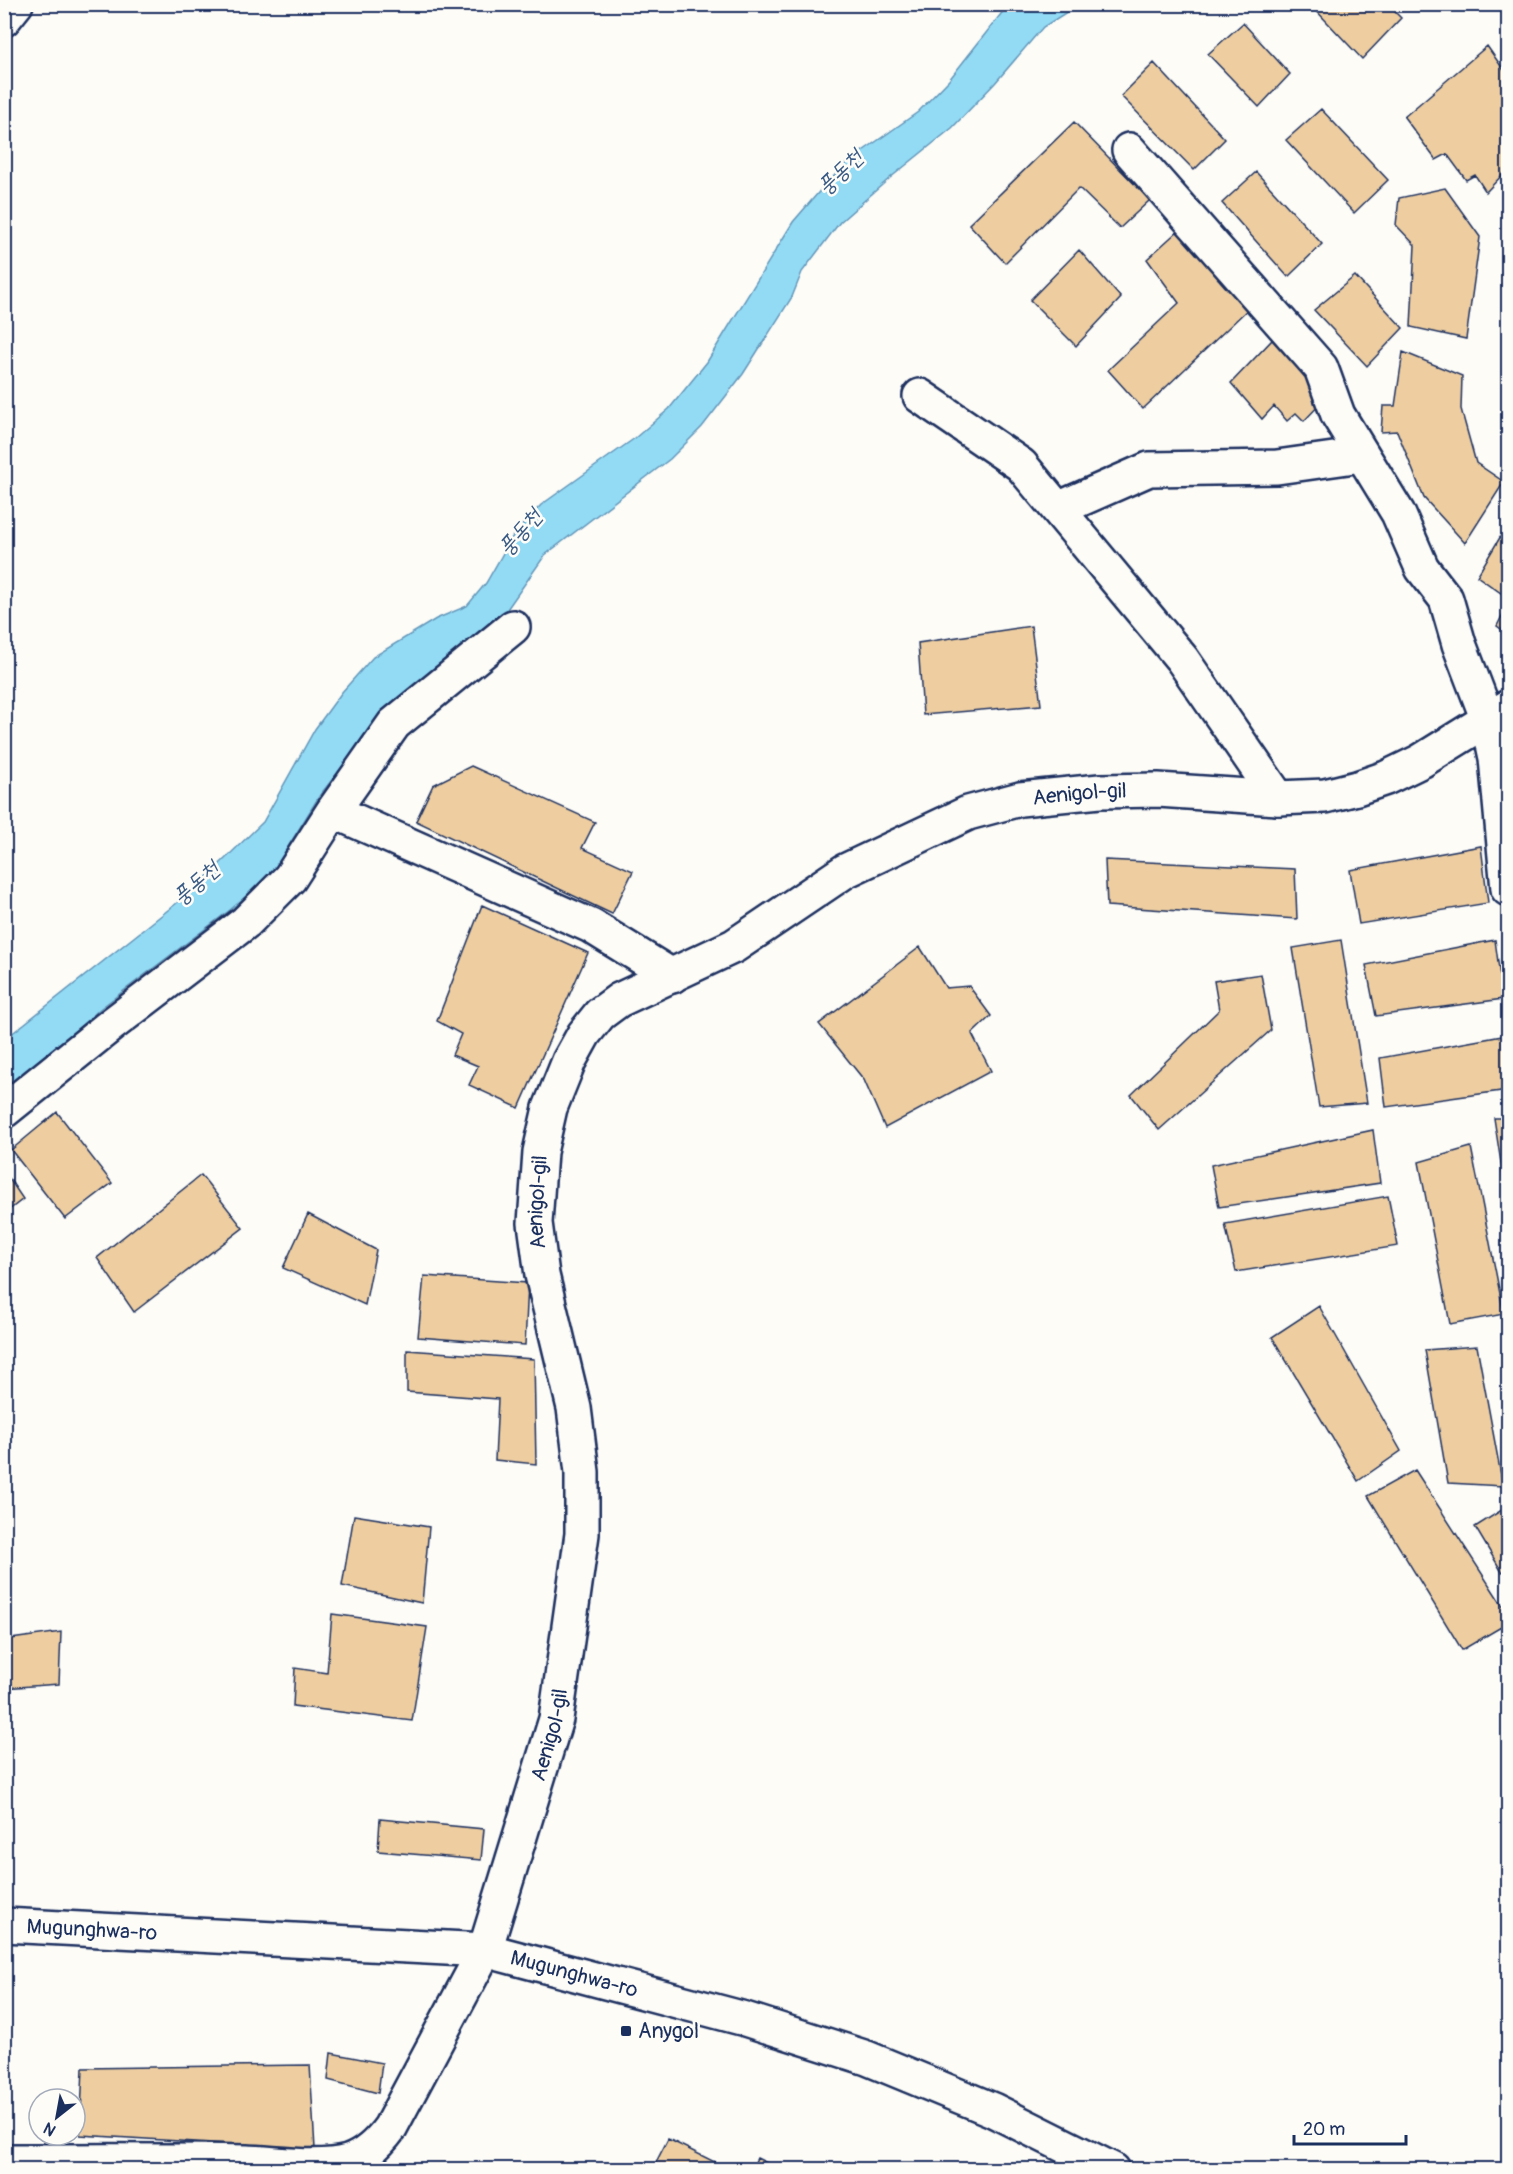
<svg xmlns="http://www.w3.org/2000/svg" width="1513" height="2174" viewBox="0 0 1513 2174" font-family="Pangolin,'Poor Story',sans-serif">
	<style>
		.water { fill: #93dbf5; stroke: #6396b9; stroke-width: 1.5 }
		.building { fill: #eecea0; stroke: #1b2f5e; stroke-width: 1.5 }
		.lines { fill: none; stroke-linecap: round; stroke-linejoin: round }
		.minor-casing { stroke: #1b2f5e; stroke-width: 38 }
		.tertiary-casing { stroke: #1b2f5e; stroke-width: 38 }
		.secondary-casing { stroke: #1b2f5e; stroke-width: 38 }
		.minor { stroke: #fdfcf7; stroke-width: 33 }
		.tertiary { stroke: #fdfcf7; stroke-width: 33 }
		.secondary { stroke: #fdfcf7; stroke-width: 33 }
		.poi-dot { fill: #1b2f5e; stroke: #fdfcf7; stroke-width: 2 }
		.labels { text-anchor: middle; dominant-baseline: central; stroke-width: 5; stroke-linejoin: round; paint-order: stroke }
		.street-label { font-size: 21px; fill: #1b2f5e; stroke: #fdfcf7 }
		.poi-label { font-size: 21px; fill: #1b2f5e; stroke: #fdfcf7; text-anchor: start }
		.water-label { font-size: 22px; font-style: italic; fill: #395a84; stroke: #fdfcf7 }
	</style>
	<rect width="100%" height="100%" fill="#fdfcf7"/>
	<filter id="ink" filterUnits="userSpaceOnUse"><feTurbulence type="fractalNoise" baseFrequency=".0167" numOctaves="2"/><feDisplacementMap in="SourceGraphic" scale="12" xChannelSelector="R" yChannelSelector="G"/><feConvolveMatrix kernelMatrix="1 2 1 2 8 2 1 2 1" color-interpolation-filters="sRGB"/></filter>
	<g filter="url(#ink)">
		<path class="water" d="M 1008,5 L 1078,5 L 1043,27 L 995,83 L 952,128 L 890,178 L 840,222 L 802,272 L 792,297 L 743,374 L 702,427 L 670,459 L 545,555 L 496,625 L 390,707 L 320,795 L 270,876 L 230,910 L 101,1008 L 5,1093 L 5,1039 L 192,891 L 263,822 L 315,729 L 342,692 L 373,657 L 436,619 L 467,606 L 486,583 L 514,534 L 541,505 L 635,438 L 669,409 L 707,362 L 793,222 L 824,186 L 850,160 L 918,112 L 949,80 Z"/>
		<path class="building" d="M 1310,4 L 1387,4 L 1401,18 L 1362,59 Z
			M 1243,23 L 1290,74 L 1259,107 L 1208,54 Z
			M 1487,46 L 1508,76 L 1508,169 L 1486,192 L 1475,175 L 1466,180 L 1447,154 L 1436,160 L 1404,117 Z
			M 1154,63 L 1225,139 L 1194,170 L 1121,96 Z
			M 1321,109 L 1388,180 L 1354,213 L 1286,140 Z
			M 1074,122 L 1150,200 L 1120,228 L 1079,188 L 1005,263 L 969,224 Z
			M 1256,172 L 1322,244 L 1288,277 L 1222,203 Z
			M 1445,188 L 1480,237 L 1466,339 L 1411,327 L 1415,245 L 1396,225 L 1399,198 Z
			M 1180,229 L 1248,309 L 1143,409 L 1108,370 L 1179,303 L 1147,259 Z
			M 1079,250 L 1121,298 L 1076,346 L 1030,300 Z
			M 1355,276 L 1403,328 L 1367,366 L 1314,310 Z
			M 1274,338 L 1324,400 L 1304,421 L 1296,413 L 1287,421 L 1274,406 L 1262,419 L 1231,383 Z
			M 1403,352 L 1462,376 L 1461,409 L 1476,463 L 1504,482 L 1465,543 L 1424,498 L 1397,431 L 1381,432 L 1383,406 L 1395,406 Z
			M 1508,524 L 1508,598 L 1477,576 Z
			M 1508,604 L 1508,634 L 1497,626 Z
			M 1031,626 L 1041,705 L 923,715 L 918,643 Z
			M 471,766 L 595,822 L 582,848 L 633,871 L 612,914 L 416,821 L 433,785 Z
			M 1481,846 L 1488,903 L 1359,924 L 1350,870 Z
			M 1105,860 L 1295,869 L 1297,919 L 1107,906 Z
			M 482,905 L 588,953 L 519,1108 L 469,1085 L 478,1066 L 452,1055 L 461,1034 L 437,1021 Z
			M 1341,940 L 1367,1103 L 1319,1107 L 1293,948 Z
			M 1495,940 L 1503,999 L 1376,1016 L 1366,965 Z
			M 920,947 L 946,988 L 969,986 L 991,1016 L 972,1034 L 991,1071 L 885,1128 L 864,1080 L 819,1024 Z
			M 1261,974 L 1271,1030 L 1159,1130 L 1131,1095 L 1219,1010 L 1214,981 Z
			M 1508,1035 L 1508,1090 L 1386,1107 L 1380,1058 Z
			M 57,1112 L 112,1183 L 65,1219 L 11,1150 Z
			M 1494,1118 L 1508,1118 L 1508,1208 Z
			M 1373,1130 L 1380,1183 L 1219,1207 L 1211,1165 Z
			M 1471,1147 L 1504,1314 L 1450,1324 L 1419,1162 Z
			M 4,1171 L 23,1199 L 4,1214 Z
			M 201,1175 L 243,1228 L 134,1312 L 97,1258 Z
			M 1388,1196 L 1398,1246 L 1236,1272 L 1225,1224 Z
			M 308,1214 L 376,1250 L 365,1305 L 283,1268 Z
			M 424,1276 L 528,1283 L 525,1345 L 418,1337 Z
			M 1319,1306 L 1401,1451 L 1358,1481 L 1272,1337 Z
			M 1477,1346 L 1503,1486 L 1448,1483 L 1425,1350 Z
			M 407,1350 L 534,1359 L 536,1464 L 495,1460 L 498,1399 L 407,1392 Z
			M 1415,1470 L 1508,1614 L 1508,1623 L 1462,1650 L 1368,1496 Z
			M 1508,1506 L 1508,1567 L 1502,1572 L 1475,1527 Z
			M 354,1515 L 429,1527 L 422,1603 L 342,1586 Z
			M 332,1614 L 427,1627 L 412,1721 L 293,1706 L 295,1668 L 327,1673 Z
			M 61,1632 L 59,1684 L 4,1688 L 4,1640 Z
			M 1508,1660 L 1508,1679 L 1502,1664 Z
			M 380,1819 L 484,1829 L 481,1860 L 378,1851 Z
			M 331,2053 L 382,2063 L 378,2093 L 328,2080 Z
			M 310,2065 L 315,2149 L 80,2135 L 83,2068 Z
			M 668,2139 L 727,2168 L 726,2170 L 652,2170 Z
			M 757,2158 L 781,2170 L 751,2170 Z"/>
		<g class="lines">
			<defs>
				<path id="minor" d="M 1129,150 L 1321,368 L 1338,415 L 1398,513 L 1422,568 L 1446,599 L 1459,644 L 1488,720 L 1496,758 L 1508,889
					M 920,396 L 1021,465 L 1182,659 L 1278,798
					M 1058,509 L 1149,469 L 1277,467 L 1362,455
					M 333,811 L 591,926 L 672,976
					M 4,1111 L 111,1025 L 246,922 L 290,878 L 333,811 L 394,724 L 513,627"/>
				<g id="tertiary">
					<path d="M 4,19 L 16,4"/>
					<path id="s1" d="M 4,2161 C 85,2161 166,2160 247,2162 C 277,2163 319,2170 348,2162 C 366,2156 379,2143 390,2128 L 485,1950 L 556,1719 L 582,1534 L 582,1472 L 574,1408 L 542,1275 L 535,1223 L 540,1152 L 550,1108 L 569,1061 L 584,1034 L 600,1014 L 619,1000 L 734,946 L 845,871 L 968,813 L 1020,799 L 1100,791 L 1158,790 L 1278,798 L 1325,796 L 1357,788 L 1386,778 L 1421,761 L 1508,707"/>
				</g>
				<g id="secondary">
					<path id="s2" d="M 4,1925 L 485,1950 L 745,2019 L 867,2058 L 993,2110 L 1113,2170"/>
				</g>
			</defs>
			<use href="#minor" class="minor-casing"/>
			<use href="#tertiary" class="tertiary-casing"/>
			<use href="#secondary" class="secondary-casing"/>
			<use href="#minor" class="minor"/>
			<use href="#tertiary" class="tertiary"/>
			<use href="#secondary" class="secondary"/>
		</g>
	</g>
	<rect class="poi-dot" x="620" y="2025" width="12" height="12" rx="3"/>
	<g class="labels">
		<g class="street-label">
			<text stroke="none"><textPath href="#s1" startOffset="2103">Aenigol-gil</textPath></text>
			<text stroke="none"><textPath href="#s1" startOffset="1366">Aenigol-gil</textPath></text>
			<text stroke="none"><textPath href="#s1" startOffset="826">Aenigol-gil</textPath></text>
			<text stroke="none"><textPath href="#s2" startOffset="88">Mugunghwa-ro</textPath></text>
			<text stroke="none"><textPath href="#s2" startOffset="574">Mugunghwa-ro</textPath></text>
		</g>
		<g class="poi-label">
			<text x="638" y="2031">Anygol</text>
		</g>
		<g class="water-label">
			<text transform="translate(840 172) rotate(-44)">풍동천</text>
			<text transform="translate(520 532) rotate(-49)">풍동천</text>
			<text transform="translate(196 883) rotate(-41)">풍동천</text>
		</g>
	</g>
	<rect width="1513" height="2174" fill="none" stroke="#fdfcf7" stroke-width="24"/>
	<rect x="12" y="12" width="1489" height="2150" fill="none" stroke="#1b2f5e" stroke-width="2" filter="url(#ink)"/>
	<g transform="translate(57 2117) rotate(211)"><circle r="28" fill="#fdfcf7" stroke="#a3aaba" stroke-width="1.5"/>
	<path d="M0-4.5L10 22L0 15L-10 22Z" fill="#1b2f5e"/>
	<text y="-9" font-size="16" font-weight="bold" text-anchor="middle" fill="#1b2f5e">N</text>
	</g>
	<path d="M1294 2135v9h112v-9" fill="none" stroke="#1b2f5e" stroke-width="3"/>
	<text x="1303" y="2135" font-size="18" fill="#1b2f5e" stroke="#fdfcf7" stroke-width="4.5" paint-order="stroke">20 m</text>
</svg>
